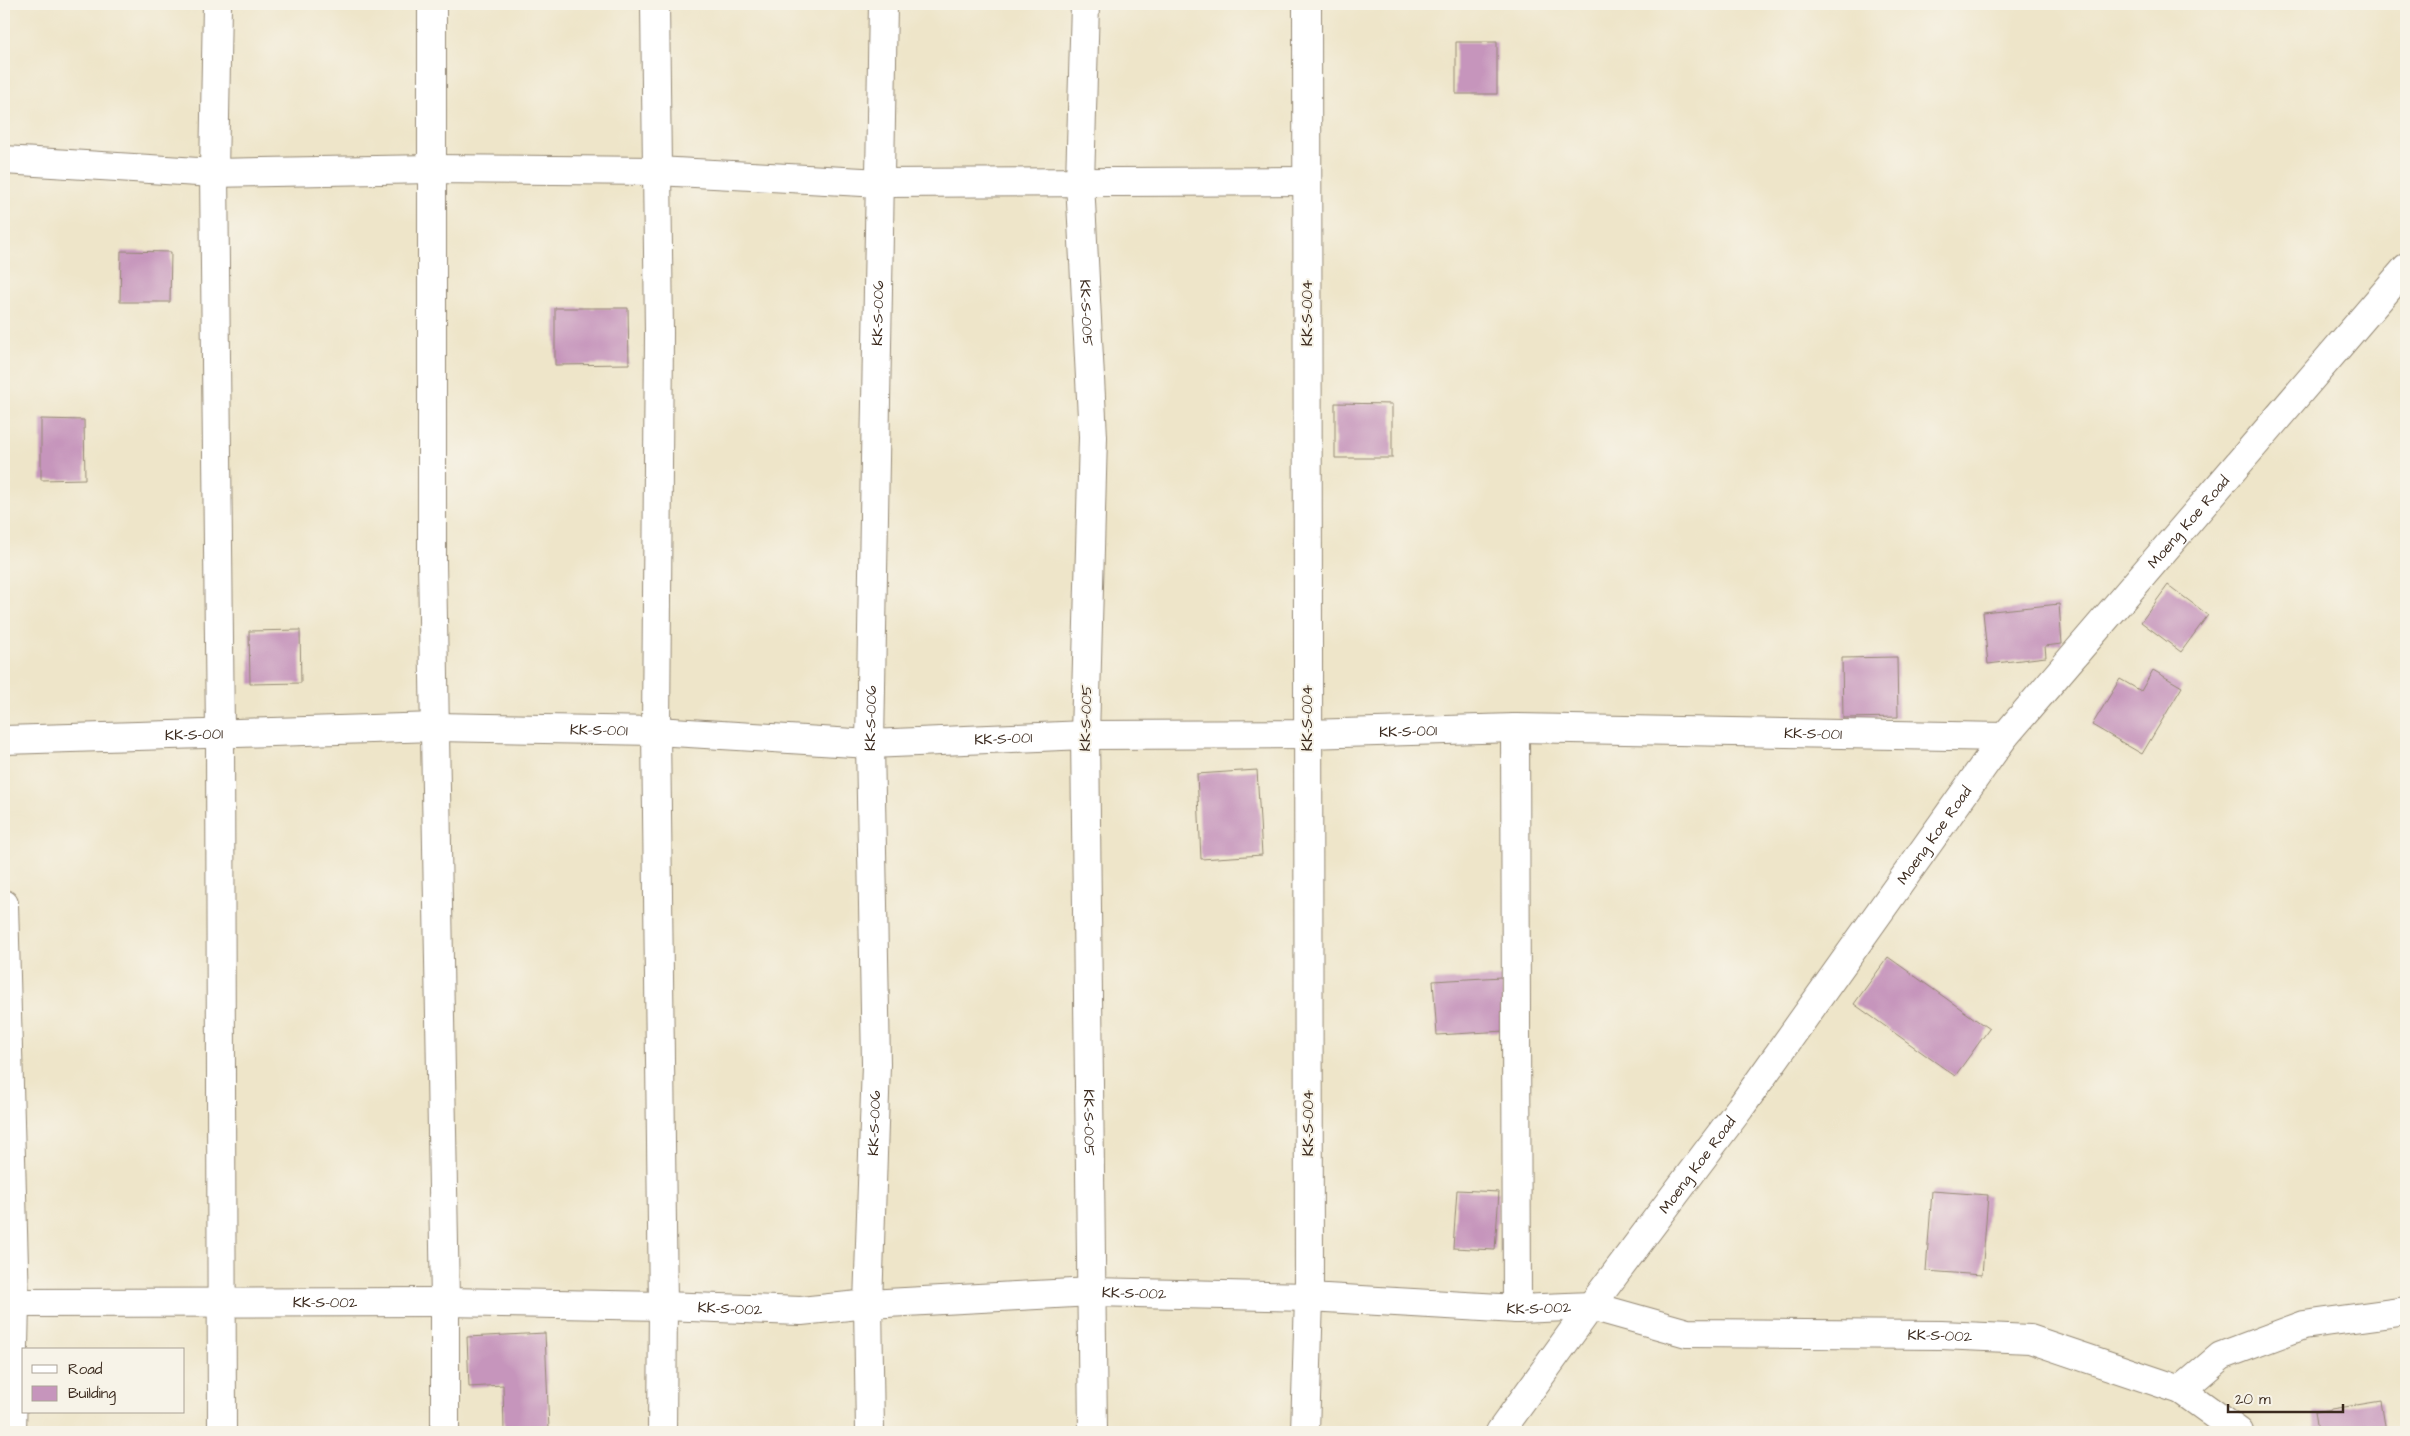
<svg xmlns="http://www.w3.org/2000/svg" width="2410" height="1436" viewBox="0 0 2410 1436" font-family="'Architects Daughter',sans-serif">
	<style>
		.building { fill: #c695bc }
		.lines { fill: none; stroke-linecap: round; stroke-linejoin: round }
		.minor-casing { stroke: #948874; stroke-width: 30 }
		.minor { stroke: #fff; stroke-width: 28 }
		.labels { text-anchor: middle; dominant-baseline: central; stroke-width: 4; stroke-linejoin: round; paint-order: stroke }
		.street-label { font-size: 15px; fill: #3b2a1e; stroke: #f7f3e8 }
	</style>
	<rect width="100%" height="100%" fill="#f7f3e8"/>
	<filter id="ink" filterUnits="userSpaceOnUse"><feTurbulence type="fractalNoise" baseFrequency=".02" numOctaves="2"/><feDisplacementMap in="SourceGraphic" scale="10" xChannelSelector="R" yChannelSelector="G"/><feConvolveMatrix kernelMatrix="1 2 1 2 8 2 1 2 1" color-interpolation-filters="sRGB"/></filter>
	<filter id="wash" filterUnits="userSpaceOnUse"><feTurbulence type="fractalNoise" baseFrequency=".0096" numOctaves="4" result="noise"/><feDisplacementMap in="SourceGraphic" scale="20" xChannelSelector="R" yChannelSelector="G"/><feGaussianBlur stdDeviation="1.12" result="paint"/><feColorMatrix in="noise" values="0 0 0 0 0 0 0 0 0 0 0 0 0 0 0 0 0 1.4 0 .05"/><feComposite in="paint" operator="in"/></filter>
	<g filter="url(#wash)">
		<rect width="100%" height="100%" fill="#eee5c9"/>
		<g id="blocks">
			<path class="building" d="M 1456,42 L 1497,42 L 1497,94 L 1456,94 Z
				M 121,251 L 171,252 L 170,302 L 120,302 Z
				M 555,308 L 628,308 L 629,364 L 555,365 Z
				M 1335,403 L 1392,404 L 1392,458 L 1335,458 Z
				M 41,419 L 84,420 L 85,479 L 41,480 Z
				M 2168,585 L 2208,615 L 2181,652 L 2141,622 Z
				M 2059,604 L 2062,644 L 2045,646 L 2046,657 L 1988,664 L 1983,612 Z
				M 300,630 L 301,683 L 250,684 L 249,631 Z
				M 1897,657 L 1898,717 L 1843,718 L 1842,658 Z
				M 2153,670 L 2182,687 L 2142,754 L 2092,725 L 2120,679 L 2141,691 Z
				M 1257,770 L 1262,855 L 1201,859 L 1197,774 Z
				M 1888,957 L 1989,1029 L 1955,1076 L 1854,1004 Z
				M 1502,977 L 1505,1031 L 1437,1035 L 1433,981 Z
				M 1457,1190 L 1499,1192 L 1495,1250 L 1453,1248 Z
				M 1932,1191 L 1988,1195 L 1982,1275 L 1926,1271 Z
				M 545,1333 L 549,1430 L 504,1431 L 503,1385 L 469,1387 L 467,1337 Z
				M 2381,1401 L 2386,1432 L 2317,1432 L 2314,1412 Z"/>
		</g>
	</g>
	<g filter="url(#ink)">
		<use href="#blocks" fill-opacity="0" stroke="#948874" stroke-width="1"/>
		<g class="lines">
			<defs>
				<g id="minor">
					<path d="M 217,4 L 214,173 L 220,733 L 222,1432"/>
					<path d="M 432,4 L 432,562 L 445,1302 L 445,1432"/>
					<path d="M 655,4 L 659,333 L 656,731 L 663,1306 L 662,1432"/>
					<path id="s1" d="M 1085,4 L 1080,182 L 1093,437 L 1085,735 L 1093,1432"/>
					<path d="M 4,160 L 214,173 L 432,169 L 657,171 L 881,183 L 1307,181"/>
					<path d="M 1515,728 L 1517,1309"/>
					<path id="s2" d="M 4,740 L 436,727 L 656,731 L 870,744 L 1085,735 L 1307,734 L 1515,728 L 2004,737"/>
					<path d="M 4,904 L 15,1303 L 12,1432"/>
					<path id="s3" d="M 4,1303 L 445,1302 L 663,1306 L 801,1311 L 868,1304 L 1092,1292 L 1309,1297 L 1517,1309 L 1591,1306 L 1687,1333 L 1941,1335 L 2030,1339 L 2181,1390 L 2239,1432"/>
					<path d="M 2181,1390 L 2221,1356 L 2304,1325 L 2406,1311"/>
					<path id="s4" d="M 870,1432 L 868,1304 L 876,1064 L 870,744 L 883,4"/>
					<path d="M 1305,1432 L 1309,1297 L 1307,4"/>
					<path id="s5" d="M 1500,1432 L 1591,1306 L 1740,1108 L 2004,737 L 2406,268"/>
				</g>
			</defs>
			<use href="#minor" class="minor-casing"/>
			<use href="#minor" class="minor"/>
		</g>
	</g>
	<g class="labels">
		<g class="street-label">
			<text stroke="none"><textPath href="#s4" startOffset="1119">KK-S-006</textPath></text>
			<text stroke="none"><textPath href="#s1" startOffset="309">KK-S-005</textPath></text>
			<text transform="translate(1307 313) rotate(-90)">KK-S-004</text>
			<text stroke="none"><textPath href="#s5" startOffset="1142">Moeng Koe Road</textPath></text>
			<text stroke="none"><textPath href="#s4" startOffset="714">KK-S-006</textPath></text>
			<text transform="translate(1086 718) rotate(-89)">KK-S-005</text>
			<text transform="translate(1307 718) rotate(-90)">KK-S-004</text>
			<text stroke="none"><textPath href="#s2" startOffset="595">KK-S-001</textPath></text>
			<text stroke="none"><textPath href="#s2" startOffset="1405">KK-S-001</textPath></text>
			<text stroke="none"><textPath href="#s2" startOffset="1810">KK-S-001</textPath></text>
			<text stroke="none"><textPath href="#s2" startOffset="190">KK-S-001</textPath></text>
			<text stroke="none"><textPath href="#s2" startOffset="1000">KK-S-001</textPath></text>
			<text stroke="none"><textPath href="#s5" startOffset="738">Moeng Koe Road</textPath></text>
			<text stroke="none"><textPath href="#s4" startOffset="309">KK-S-006</textPath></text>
			<text stroke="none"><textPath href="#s1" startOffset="1119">KK-S-005</textPath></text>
			<text transform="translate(1308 1123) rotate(-90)">KK-S-004</text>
			<text stroke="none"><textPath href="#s5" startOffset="332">Moeng Koe Road</textPath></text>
			<text stroke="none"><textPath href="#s3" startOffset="1131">KK-S-002</textPath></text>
			<text stroke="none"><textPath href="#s3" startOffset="321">KK-S-002</textPath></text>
			<text stroke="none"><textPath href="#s3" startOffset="1536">KK-S-002</textPath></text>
			<text stroke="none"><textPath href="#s3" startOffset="726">KK-S-002</textPath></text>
			<text stroke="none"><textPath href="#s3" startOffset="1941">KK-S-002</textPath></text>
		</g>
	</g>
	<rect width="2410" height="1436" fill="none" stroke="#f7f3e8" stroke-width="20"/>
	<rect x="22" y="1348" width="162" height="65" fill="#f7f3e8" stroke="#aca397"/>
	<rect x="32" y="1365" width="25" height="8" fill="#ffffff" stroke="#aca397"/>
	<text x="68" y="1374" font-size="15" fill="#3b2a1e">Road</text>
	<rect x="32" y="1386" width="25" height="15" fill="#c695bc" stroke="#aca397"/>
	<text x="68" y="1398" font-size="15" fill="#3b2a1e">Building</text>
	<path d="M2228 1404v8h115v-8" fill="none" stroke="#3b2a1e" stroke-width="2.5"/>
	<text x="2235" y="1404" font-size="15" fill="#3b2a1e" stroke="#f7f3e8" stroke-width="4" paint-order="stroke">20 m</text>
</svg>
